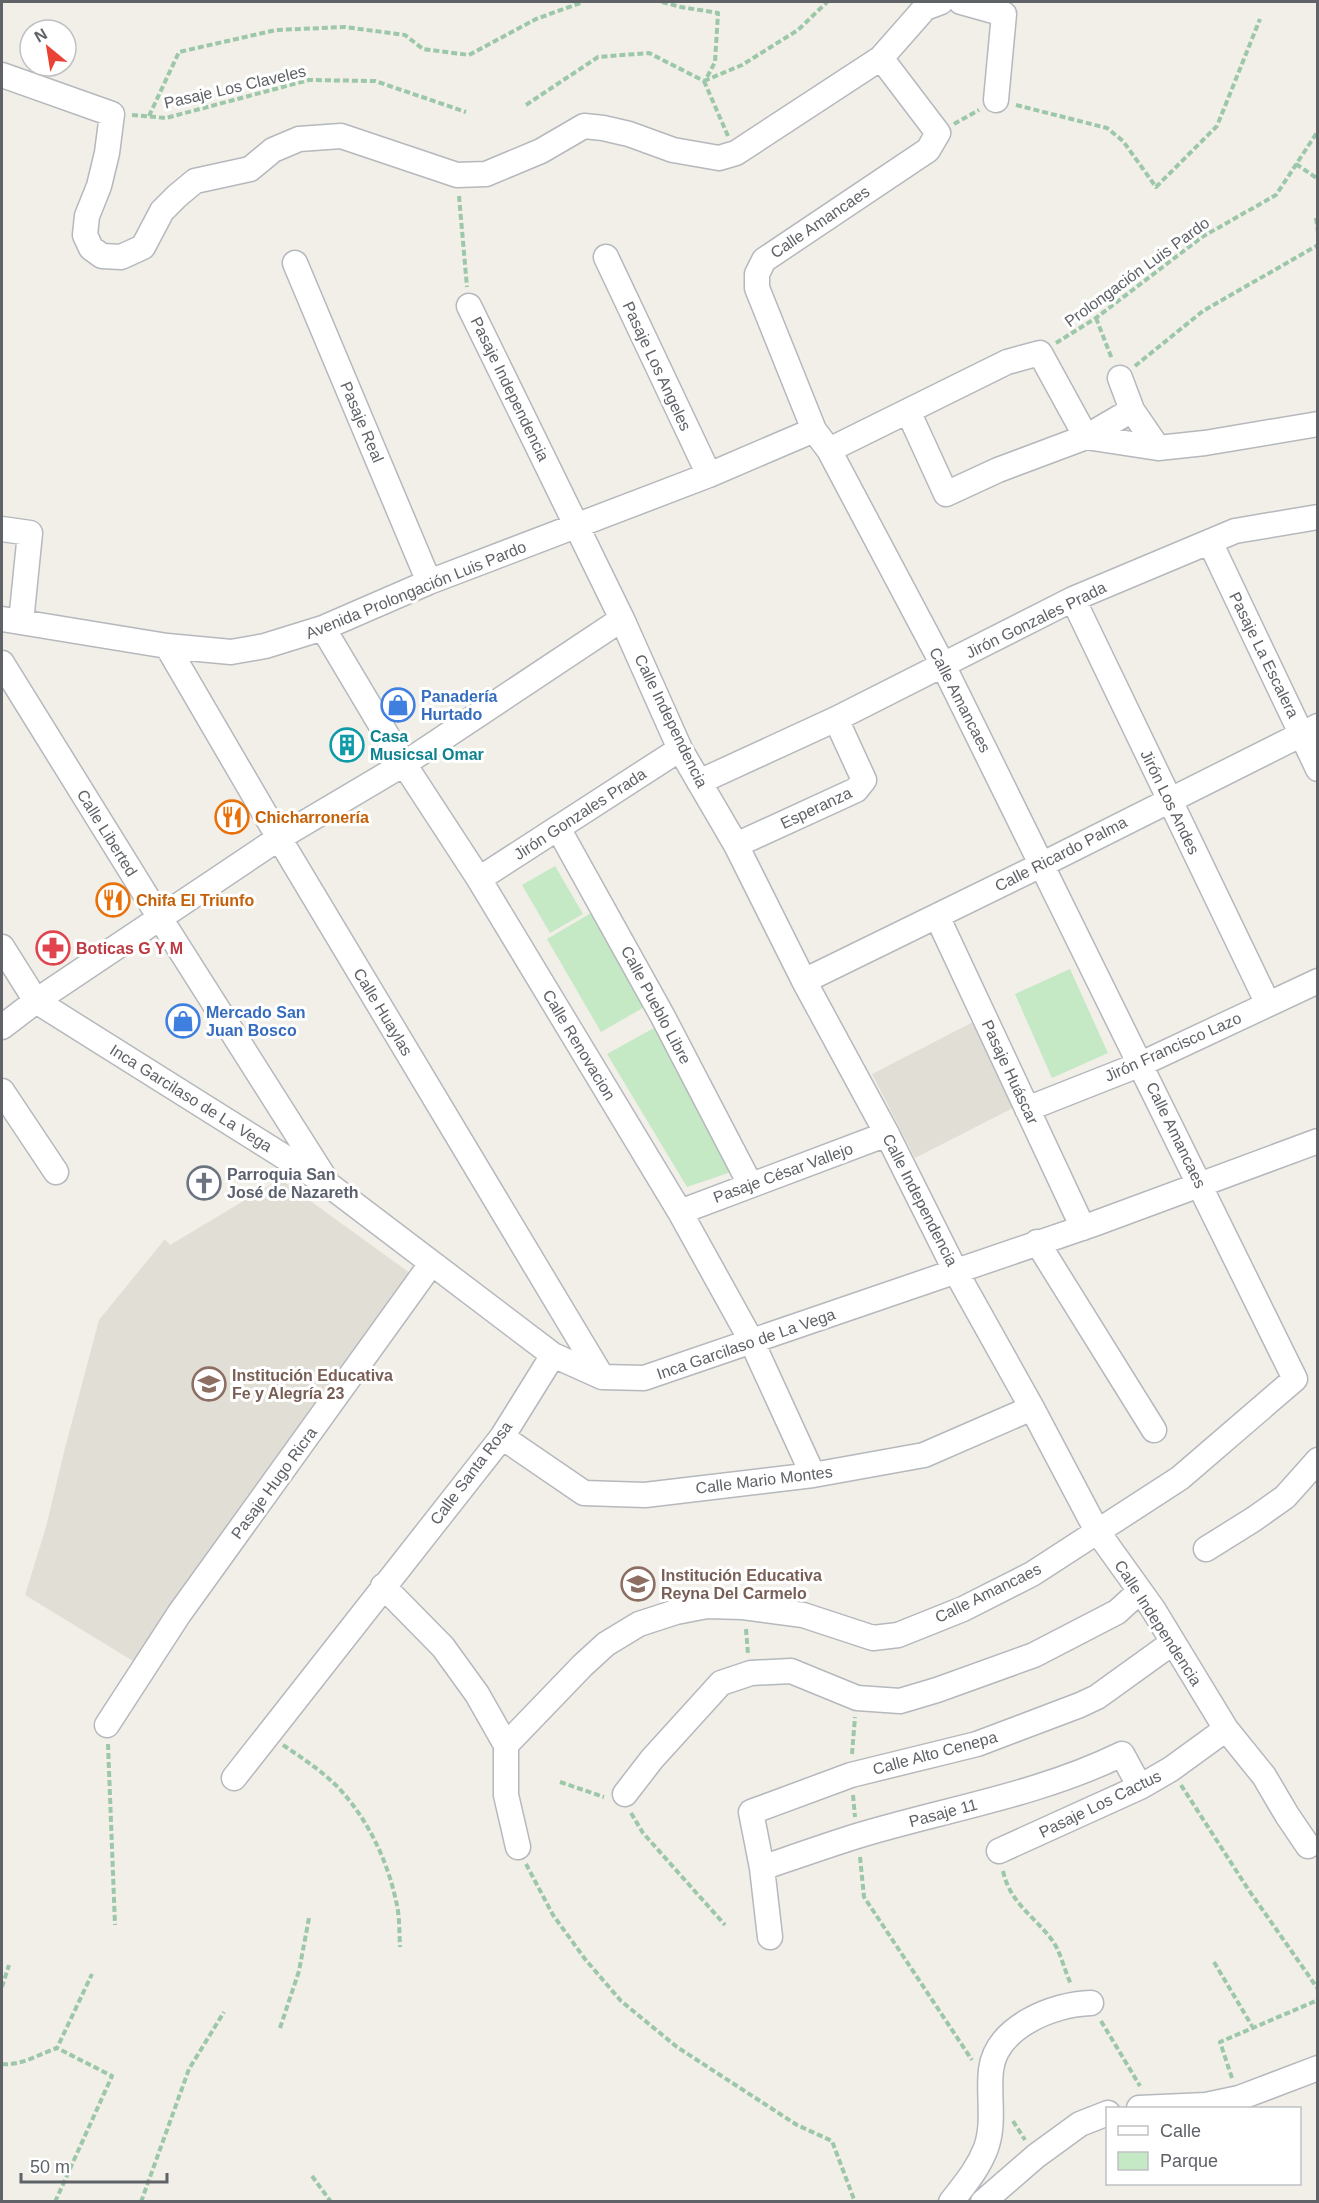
<svg xmlns="http://www.w3.org/2000/svg" width="1319" height="2203" viewBox="0 0 1319 2203" font-family="Helvetica,sans-serif">
	<style>
		.education { fill: #e1ded6 }
		.green { fill: #c5e8c5 }
		.lines { fill: none; stroke-linecap: round; stroke-linejoin: round }
		.street-casing { stroke: #b5b8bc; stroke-width: 27 }
		.path { stroke: #9cc7a9; stroke-width: 4; stroke-dasharray: 6 3; stroke-linecap: butt }
		.street { stroke: #fff; stroke-width: 24 }
		.labels { text-anchor: middle; dominant-baseline: central; stroke-width: 6; stroke-linejoin: round; paint-order: stroke }
		.street-label { font-size: 16px; fill: #5f6368; stroke: #fff }
		.shop-label { font-size: 16px; font-weight: bold; fill: #366cbe; stroke: #fff; text-anchor: start }
		.culture-label { font-size: 16px; font-weight: bold; fill: #0d838f; stroke: #fff; text-anchor: start }
		.food-label { font-size: 16px; font-weight: bold; fill: #c56008; stroke: #fff; text-anchor: start }
		.health-label { font-size: 16px; font-weight: bold; fill: #be3a42; stroke: #fff; text-anchor: start }
		.worship-label { font-size: 16px; font-weight: bold; fill: #5b616d; stroke: #fff; text-anchor: start }
		.education-label { font-size: 16px; font-weight: bold; fill: #785e54; stroke: #fff; text-anchor: start }
	</style>
	<rect width="100%" height="100%" fill="#f1efe8"/>
	<path class="education" d="M 975,1021 L 1019,1105 L 915,1158 L 872,1074 Z
		M 280,1179 L 414,1276 L 133,1661 L 25,1595 L 46,1527 L 65,1448 L 99,1320 L 165,1239 L 170,1245 Z"/>
	<path class="green" d="M 555,866 L 583,914 L 550,933 L 522,885 Z
		M 591,913 L 646,1006 L 601,1032 L 547,939 Z
		M 1070,969 L 1108,1053 L 1052,1078 L 1015,994 Z
		M 661,1024 L 734,1171 L 687,1187 L 607,1054 Z"/>
	<g class="lines">
		<defs>
			<path id="street" d="M 961,2 L 1004,14 L 996,100
				M 2,75 L 112,114 L 107,153 L 99,186 L 87,216 L 85,235 L 91,248 L 102,256 L 121,257 L 143,247 L 162,211 L 177,196 L 195,181 L 250,169 L 273,150 L 299,139 L 341,136 L 457,175 L 486,174 L 541,151 L 584,126 L 603,128 L 629,134 L 673,150 L 719,158 L 736,153 L 881,58 L 925,8 L 941,2
				M 606,257 L 709,475
				M 295,263 L 429,582
				M 469,306 L 622,619 L 680,749 L 736,845 L 804,981 L 887,1134 L 956,1272 L 1032,1408 L 1097,1531 L 1153,1609 L 1226,1729 L 1264,1776 L 1287,1815 L 1308,1846
				M 1120,378 L 1132,410 L 1158,448
				M 908,411 L 946,494 L 998,470 L 1086,437 L 1132,410
				M 829,450 L 1007,362 L 1040,353 L 1086,437 L 1158,448 L 1205,443 L 1318,424
				M 2,529 L 30,533 L 21,622
				M 1210,542 L 1318,769
				M 1073,599 L 1268,1004
				M 2,619 L 167,646 L 231,652 L 265,646 L 323,628 L 429,582 L 709,475 L 814,430
				M 323,628 L 404,764 L 479,879 L 680,1212 L 752,1342 L 813,1475
				M 167,646 L 279,838 L 602,1377
				M 2,663 L 160,918 L 326,1180
				M 699,782 L 836,719 L 1073,599 L 1235,531 L 1318,517
				M 558,828 L 662,1015 L 750,1184
				M 736,845 L 856,790 L 864,780 L 836,719
				M 479,879 L 680,749
				M 937,916 L 1083,1228
				M 2,947 L 36,1001 L 329,1185 L 553,1355 L 602,1377 L 644,1378 L 1091,1225 L 1318,1141
				M 804,981 L 1041,865 L 1318,726
				M 2,1027 L 36,1001 L 279,838 L 404,764 L 622,619
				M 2,1091 L 56,1172
				M 1027,1109 L 1141,1064 L 1318,981
				M 680,1212 L 887,1134
				M 1037,1242 L 1154,1430
				M 502,1437 L 584,1493 L 645,1495 L 813,1475 L 924,1455 L 1032,1408
				M 1206,1549 L 1254,1519 L 1285,1497 L 1318,1460
				M 383,1586 L 443,1647 L 477,1694 L 506,1745 L 506,1795 L 518,1847
				M 107,1725 L 179,1614 L 431,1264
				M 506,1745 L 583,1665 L 606,1644 L 639,1624 L 676,1612 L 707,1606 L 743,1607 L 803,1615 L 873,1638 L 898,1635 L 963,1609 L 1032,1574 L 1180,1478 L 1295,1379 L 943,665 L 829,450 L 814,430 L 757,288 L 757,274 L 764,260 L 928,150 L 938,133 L 881,58
				M 234,1778 L 502,1437 L 553,1355
				M 625,1794 L 652,1759 L 721,1683 L 751,1673 L 791,1671 L 857,1698 L 900,1701 L 937,1690 L 1034,1655 L 1117,1612 L 1140,1591
				M 999,1851 L 1140,1787 L 1171,1769 L 1226,1729
				M 762,1868 C 794,1857 825,1846 857,1836 C 946,1809 1038,1795 1122,1754 L 1140,1787
				M 770,1937 L 762,1868 L 751,1812 L 851,1775 L 977,1744 L 1080,1705 L 1097,1697 L 1172,1643
				M 1139,2108 L 1206,2105 L 1239,2098 L 1318,2068
				M 951,2202 C 965,2184 978,2169 986,2148 C 995,2123 988,2095 991,2070 C 996,2027 1053,2004 1091,2003
				M 983,2202 L 1036,2156 L 1080,2124 L 1108,2113"/>
		</defs>
		<use href="#street" class="street-casing"/>
		<path class="path" d="M 662,2 L 681,7 L 718,13 L 715,62 L 705,81
			M 704,81 L 742,65 L 798,30 L 827,2
			M 704,81 L 728,136
			M 526,105 L 598,57 L 649,53 L 704,81
			M 1016,105 L 1107,128 L 1123,141 L 1156,187 L 1217,126 L 1260,19
			M 132,115 L 166,118 L 309,80 L 375,81 L 466,112
			M 149,116 L 179,52 L 276,30 L 345,27 L 405,35 L 423,49 L 469,55 L 536,19 L 583,2
			M 954,124 L 979,110
			M 1296,164 L 1318,179
			M 459,196 L 467,287
			M 1316,218 L 1318,232
			M 1096,318 L 1112,359
			M 1056,343 L 1096,318 L 1202,237 L 1276,195 L 1318,131
			M 1135,366 L 1203,311 L 1318,245
			M 746,1629 L 748,1654
			M 108,1744 L 115,1925
			M 283,1745 C 305,1760 327,1774 344,1794 C 370,1824 388,1863 396,1901 C 400,1916 399,1932 400,1947
			M 852,1754 L 855,1717
			M 560,1782 L 604,1797
			M 1181,1785 L 1248,1889 L 1318,1989
			M 853,1795 L 855,1817
			M 631,1813 L 643,1833 L 725,1925
			M 860,1857 L 864,1897 L 972,2060
			M 526,1864 L 553,1915 L 585,1959 L 621,2001 L 677,2047 L 797,2125 L 832,2141 L 855,2202
			M 1003,1871 C 1010,1903 1034,1916 1052,1940 C 1061,1952 1064,1970 1071,1984
			M 1214,1962 L 1252,2026
			M 2,1987 L 9,1965
			M 1101,2021 L 1140,2086
			M 280,2028 L 299,1971 L 309,1918
			M 2,2064 C 20,2066 40,2054 57,2048 L 92,1974
			M 1232,2078 L 1220,2042 L 1318,2000
			M 1013,2121 L 1025,2140
			M 312,2176 L 331,2202
			M 55,2202 L 112,2076 L 57,2048
			M 141,2202 L 189,2069 L 224,2012"/>
		<use href="#street" class="street"/>
	</g>
	<defs>
		<symbol id="shop-ring" viewBox="-11 -11 22 22"><circle r="9.5" fill="#fff" stroke="#3f7fe0" stroke-width="1.5"/><path d="M-5-2.5h2.3a2.7 3.5 0 0 1 5.4 0H5L5.5 6h-11ZM-1.5-2.5h3a1.5 2.3 0 0 0-3 0Z" fill="#3f7fe0"/></symbol>
		<symbol id="building-ring" viewBox="-11 -11 22 22"><circle r="9.5" fill="#fff" stroke="#0f9aa8" stroke-width="1.5"/><path d="M-4-6H4V6H1V3H-1V6H-4ZM-2.5-4.3h1.7v1.8h-1.7ZM.8-4.3h1.7v1.8H.8ZM-2.5-1h1.7V.8h-1.7ZM.8-1h1.7V.8H.8Z" fill="#0f9aa8"/></symbol>
		<symbol id="restaurant-ring" viewBox="-11 -11 22 22"><circle r="9.5" fill="#fff" stroke="#e8710a" stroke-width="1.5"/><path d="M-5-6h1v4h1v-4h1v4h1v-4h1v5L-1.5 .5V6h-2V.5L-5-1ZM5-6V6H3V1.5H1.5Q1.5-4 5-6Z" fill="#e8710a"/></symbol>
		<symbol id="pharmacy-ring" viewBox="-11 -11 22 22"><circle r="9.5" fill="#fff" stroke="#e0444e" stroke-width="1.5"/><path d="M-2-6h4v4h4v4h-4v4h-4v-4h-4v-4h4Z" fill="#e0444e"/></symbol>
		<symbol id="church-ring" viewBox="-11 -11 22 22"><circle r="9.5" fill="#fff" stroke="#6b7280" stroke-width="1.5"/><path d="M-1.2-6h2.4v3.5h3.3v2.4h-3.3V6h-2.4V-.1h-3.3v-2.4h3.3Z" fill="#6b7280"/></symbol>
		<symbol id="school-ring" viewBox="-11 -11 22 22"><circle r="9.5" fill="#fff" stroke="#8d6e63" stroke-width="1.5"/><path d="M0-5L7-2L0 1L-7-2ZM-4 1L0 2.5L4 1V4Q0 6-4 4Z" fill="#8d6e63"/></symbol>
	</defs>
	<g fill-rule="evenodd">
		<use href="#shop-ring" x="379" y="686" width="38" height="38"/>
		<use href="#building-ring" x="328" y="726" width="38" height="38"/>
		<use href="#restaurant-ring" x="213" y="798" width="38" height="38"/>
		<use href="#restaurant-ring" x="94" y="881" width="38" height="38"/>
		<use href="#pharmacy-ring" x="34" y="929" width="38" height="38"/>
		<use href="#shop-ring" x="164" y="1002" width="38" height="38"/>
		<use href="#church-ring" x="185" y="1164" width="38" height="38"/>
		<use href="#school-ring" x="190" y="1365" width="38" height="38"/>
		<use href="#school-ring" x="619" y="1565" width="38" height="38"/>
	</g>
	<g class="labels">
		<g class="street-label">
			<text transform="translate(235 87) rotate(-13)">Pasaje Los Claveles</text>
			<text transform="translate(820 222) rotate(-34)">Calle Amancaes</text>
			<text transform="translate(1137 272) rotate(-36)">Prolongación Luis Pardo</text>
			<text transform="translate(657 366) rotate(65)">Pasaje Los Angeles</text>
			<text transform="translate(510 389) rotate(64)">Pasaje Independencia</text>
			<text transform="translate(362 422) rotate(67)">Pasaje Real</text>
			<text transform="translate(416 590) rotate(-22)">Avenida Prolongación Luis Pardo</text>
			<text transform="translate(1036 620) rotate(-26)">Jirón Gonzales Prada</text>
			<text transform="translate(1264 655) rotate(64)">Pasaje La Escalera</text>
			<text transform="translate(960 700) rotate(63)">Calle Amancaes</text>
			<text transform="translate(671 721) rotate(64)">Calle Independencia</text>
			<text transform="translate(1170 802) rotate(64)">Jirón Los Andes</text>
			<text transform="translate(816 808) rotate(-25)">Esperanza</text>
			<text transform="translate(580 814) rotate(-33)">Jirón Gonzales Prada</text>
			<text transform="translate(107 833) rotate(58)">Calle Liberted</text>
			<text transform="translate(1061 854) rotate(-27)">Calle Ricardo Palma</text>
			<text transform="translate(656 1005) rotate(62)">Calle Pueblo Libre</text>
			<text transform="translate(383 1012) rotate(59)">Calle Huaylas</text>
			<text transform="translate(579 1045) rotate(59)">Calle Renovacion</text>
			<text transform="translate(1173 1047) rotate(-24)">Jirón Francisco Lazo</text>
			<text transform="translate(1010 1072) rotate(65)">Pasaje Huáscar</text>
			<text transform="translate(191 1098) rotate(32)">Inca Garcilaso de La Vega</text>
			<text transform="translate(1176 1135) rotate(64)">Calle Amancaes</text>
			<text transform="translate(783 1173) rotate(-20)">Pasaje César Vallejo</text>
			<text transform="translate(920 1200) rotate(63)">Calle Independencia</text>
			<text transform="translate(746 1344) rotate(-19)">Inca Garcilaso de La Vega</text>
			<text transform="translate(471 1473) rotate(-53)">Calle Santa Rosa</text>
			<text transform="translate(764 1480) rotate(-7)">Calle Mario Montes</text>
			<text transform="translate(274 1483) rotate(-54)">Pasaje Hugo Ricra</text>
			<text transform="translate(988 1593) rotate(-26)">Calle Amancaes</text>
			<text transform="translate(1158 1623) rotate(57)">Calle Independencia</text>
			<text transform="translate(935 1753) rotate(-15)">Calle Alto Cenepa</text>
			<text transform="translate(1100 1804) rotate(-26)">Pasaje Los Cactus</text>
			<text transform="translate(943 1813) rotate(-15)">Pasaje 11</text>
		</g>
		<g class="shop-label">
			<text x="421" y="696">Panadería<tspan x="421" dy="18">Hurtado</tspan></text>
			<text x="206" y="1012">Mercado San<tspan x="206" dy="18">Juan Bosco</tspan></text>
		</g>
		<g class="culture-label">
			<text x="370" y="736">Casa<tspan x="370" dy="18">Musicsal Omar</tspan></text>
		</g>
		<g class="food-label">
			<text x="255" y="817">Chicharronería</text>
			<text x="136" y="900">Chifa El Triunfo</text>
		</g>
		<g class="health-label">
			<text x="76" y="948">Boticas G Y M</text>
		</g>
		<g class="worship-label">
			<text x="227" y="1174">Parroquia San<tspan x="227" dy="18">José de Nazareth</tspan></text>
		</g>
		<g class="education-label">
			<text x="232" y="1375">Institución Educativa<tspan x="232" dy="18">Fe y Alegría 23</tspan></text>
			<text x="661" y="1575">Institución Educativa<tspan x="661" dy="18">Reyna Del Carmelo</tspan></text>
		</g>
	</g>
	<rect width="1319" height="2203" fill="none" stroke="#5f6368" stroke-width="6"/>
	<rect x="1106" y="2107" width="195" height="78" fill="#ffffff" stroke="#bfc1c3" stroke-width="1.5"/>
	<rect x="1118" y="2126" width="30" height="9" fill="#ffffff" stroke="#bfc1c3" stroke-width="1.5"/>
	<text x="1160" y="2137" font-size="18" fill="#5f6368">Calle</text>
	<rect x="1118" y="2152" width="30" height="18" fill="#c5e8c5" stroke="#bfc1c3" stroke-width="1.5"/>
	<text x="1160" y="2167" font-size="18" fill="#5f6368">Parque</text>
	<g transform="translate(48 48) rotate(330)"><circle r="28" fill="#ffffff" stroke="#bfc1c3" stroke-width="1.5"/>
	<path d="M0-4.5L10 22L0 15L-10 22Z" fill="#ea4335"/>
	<text y="-9" font-size="16" font-weight="bold" text-anchor="middle" fill="#5f6368">N</text>
	</g>
	<path d="M21 2173v9h146v-9" fill="none" stroke="#5f6368" stroke-width="3"/>
	<text x="30" y="2173" font-size="18" fill="#5f6368" stroke="#ffffff" stroke-width="4.5" paint-order="stroke">50 m</text>
</svg>
